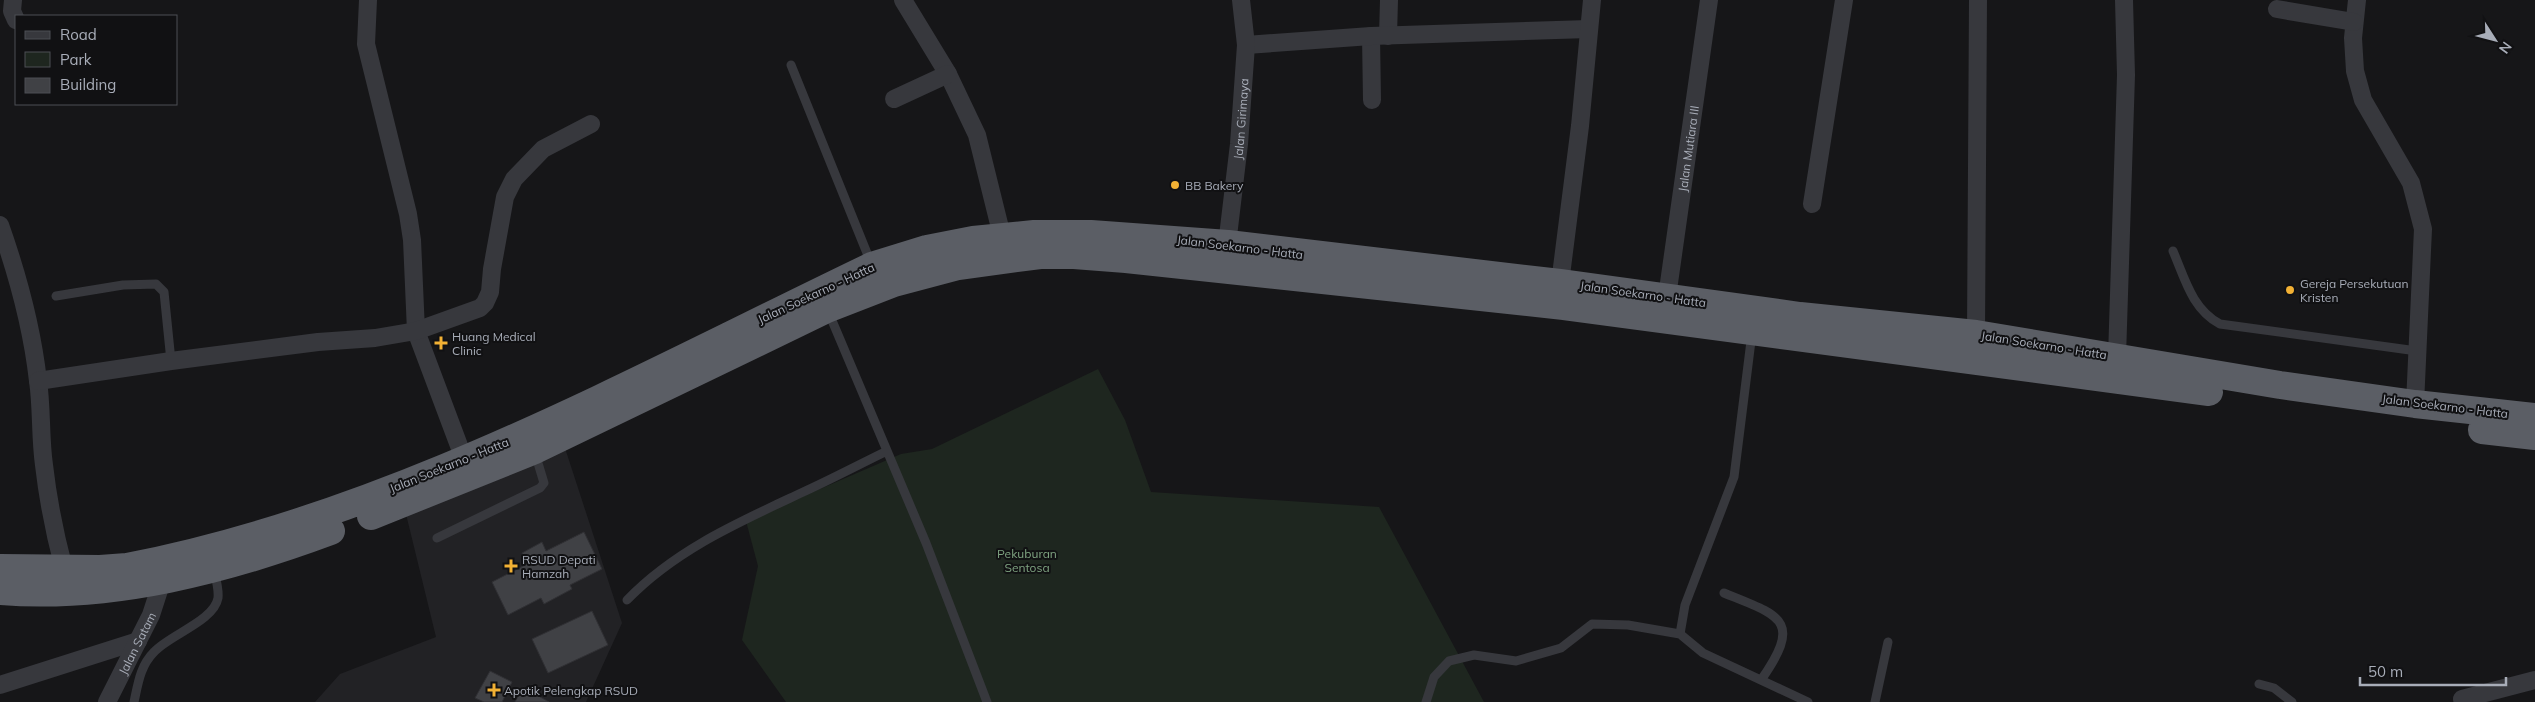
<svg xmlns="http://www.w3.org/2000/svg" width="2535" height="702" viewBox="0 0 2535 702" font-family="Mulish,sans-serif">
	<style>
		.built { fill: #222225 }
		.green { fill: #1e261f }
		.building { fill: #404145; stroke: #303034 }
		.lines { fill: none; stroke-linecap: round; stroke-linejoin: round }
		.service { stroke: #37383d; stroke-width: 9 }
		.minor { stroke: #37383d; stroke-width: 18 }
		.trunk { stroke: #5b5e65; stroke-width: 28 }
		.poi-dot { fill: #f2b134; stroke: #111113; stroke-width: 2 }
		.labels { text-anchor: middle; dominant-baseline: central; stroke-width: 4; stroke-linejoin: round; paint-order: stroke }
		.street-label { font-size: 12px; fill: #a8adb8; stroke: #111113 }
		.poi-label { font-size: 12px; fill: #a8adb8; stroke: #111113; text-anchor: start }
		.park-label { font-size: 12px; fill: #7fa381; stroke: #111113 }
	</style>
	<rect width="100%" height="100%" fill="#161618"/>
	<path class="built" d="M 565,448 L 622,623 L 586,702 L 315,702 L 340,674 L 436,637 L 405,510 Z"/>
	<path class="green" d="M 1098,369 L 1125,420 L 1151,492 L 1379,507 L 1484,702 L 786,702 L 742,640 L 758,566 L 746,521 L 901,454 L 932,449 Z"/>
	<path class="building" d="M 584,532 L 602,569 L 570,585 L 572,589 L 544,604 L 541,598 L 508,615 L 492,582 L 527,564 L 522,553 L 542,542 L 546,551 Z
		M 592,611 L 608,645 L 548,673 L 532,639 Z
		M 490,671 L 512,682 L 502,702 L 484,702 L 475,698 Z
		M 523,687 L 549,702 L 515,702 Z"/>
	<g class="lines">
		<path class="service" d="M 791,65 L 871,263
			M 2173,251 C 2185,279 2192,309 2220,324 L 2417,351
			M 56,296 L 123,285 L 156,284 L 164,292 L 171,361
			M 828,311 L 926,543 L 987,702
			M 1752,333 L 1734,477 L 1685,605 L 1680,634 L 1703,653 L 1808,702
			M 437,538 L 540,488 L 544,483 L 535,453
			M 1724,593 C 1781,616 1803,620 1761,680
			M 627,600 C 675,550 739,522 801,493 C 830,480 858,465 887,451
			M 2259,684 L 2274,688 L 2292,702
			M 134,702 C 138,684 140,666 154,652 C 169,635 214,621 218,598 C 219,589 216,579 214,571
			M 1426,702 L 1434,677 L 1449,661 L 1474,655 L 1516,661 L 1561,648 L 1592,624 L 1628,625 L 1680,634
			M 1875,702 L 1888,642"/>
		<g class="minor">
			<path d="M 13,0 L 12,11 L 16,20"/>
			<path d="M 368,0 L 366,44 L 408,214 L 412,240 L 416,331 L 467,467"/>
			<path d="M 903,0 L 948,74 L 977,135 L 1002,236"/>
			<path d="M 2357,0 L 2353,38 L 2355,71 L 2363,100 L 2411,183 L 2423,229 L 2415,404"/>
			<path d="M 2277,9 L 2354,22"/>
			<path d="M 1371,36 L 1372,100"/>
			<path d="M 1388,36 L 1389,0"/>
			<path d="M 1246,45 L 1371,36 L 1589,29"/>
			<path d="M 894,99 L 948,74"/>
			<path d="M 1812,204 L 1844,0"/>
			<path d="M 0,225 C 18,276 32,327 38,381 C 42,408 40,437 44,465 C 48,500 55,535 64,569"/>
			<path id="s1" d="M 1226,253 L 1239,144 L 1246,45 L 1241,0"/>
			<path d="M 1560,283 L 1580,126 L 1592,0"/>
			<path id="s2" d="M 1667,297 L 1709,0"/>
			<path d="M 1976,334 L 1978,0"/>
			<path d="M 2117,357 L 2126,75 L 2124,0"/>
			<path d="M 38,381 L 171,361 L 318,342 L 375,338 L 416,331 L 480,308 L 485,303 L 490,292 L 492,269 L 505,197 L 514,179 L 543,149 L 591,124"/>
			<path d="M 0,685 L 138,641"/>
			<path d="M 2462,699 L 2535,680"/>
			<path id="s3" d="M 107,702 L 151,615 L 162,581"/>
		</g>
		<path class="trunk" d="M 2482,430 L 2535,436
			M 371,516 L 535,450 L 827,309 L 894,283 L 958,266 L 1040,255 L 1074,255 L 1126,259 L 1564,306 L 2209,392
			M 0,568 L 100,569 L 127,567 C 389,517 634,380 872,266 L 927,249 L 973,240 L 1034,234 L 1091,234 L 1228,244 L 1560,283 L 1800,316 L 1976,334 L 2280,385 L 2415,404 L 2535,417
			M 0,591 C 112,600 226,570 331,531"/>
	</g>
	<g class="poi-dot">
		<circle cx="1175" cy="185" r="5"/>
		<circle cx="2290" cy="290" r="5"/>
		<path d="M438.5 335.5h5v5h5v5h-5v5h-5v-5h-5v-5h5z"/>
		<path d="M508.5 558.5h5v5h5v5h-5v5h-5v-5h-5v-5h5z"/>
		<path d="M491.5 682.5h5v5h5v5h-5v5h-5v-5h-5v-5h5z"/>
	</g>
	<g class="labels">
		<g class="street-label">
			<text stroke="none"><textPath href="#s1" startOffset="135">Jalan Girimaya</textPath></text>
			<text stroke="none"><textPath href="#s2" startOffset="150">Jalan Mutiara III</textPath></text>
			<text transform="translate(1240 247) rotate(7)">Jalan Soekarno - Hatta</text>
			<text transform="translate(816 293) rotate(-25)">Jalan Soekarno - Hatta</text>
			<text transform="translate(1643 294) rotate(8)">Jalan Soekarno - Hatta</text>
			<text transform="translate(2044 345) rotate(9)">Jalan Soekarno - Hatta</text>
			<text transform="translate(2445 406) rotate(7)">Jalan Soekarno - Hatta</text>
			<text transform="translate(449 465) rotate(-22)">Jalan Soekarno - Hatta</text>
			<text stroke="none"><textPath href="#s3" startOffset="66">Jalan Satam</textPath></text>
		</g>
		<g class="poi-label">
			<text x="1185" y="185">BB Bakery</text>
			<text x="2300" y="283">Gereja Persekutuan<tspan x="2300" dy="14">Kristen</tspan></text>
			<text x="452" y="336">Huang Medical<tspan x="452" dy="14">Clinic</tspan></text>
			<text x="522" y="559">RSUD Depati<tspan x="522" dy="14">Hamzah</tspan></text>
			<text x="504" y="690">Apotik Pelengkap RSUD</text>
		</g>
		<g class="park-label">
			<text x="1027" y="553">Pekuburan<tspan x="1027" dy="14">Sentosa</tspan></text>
		</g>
	</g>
	<rect x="15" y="15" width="162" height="90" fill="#111113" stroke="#4d4f55"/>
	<rect x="25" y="31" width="25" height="8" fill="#37383d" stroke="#4d4f55"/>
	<text x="60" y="40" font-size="15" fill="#a8adb8">Road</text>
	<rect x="25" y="52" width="25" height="15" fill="#1e261f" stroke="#4d4f55"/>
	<text x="60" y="65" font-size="15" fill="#a8adb8">Park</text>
	<rect x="25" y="78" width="25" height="15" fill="#404145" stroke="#4d4f55"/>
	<text x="60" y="90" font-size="15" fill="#a8adb8">Building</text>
	<g transform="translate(2495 40) rotate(126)" stroke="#111113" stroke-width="4" paint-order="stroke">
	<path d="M0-4L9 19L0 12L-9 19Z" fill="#a8adb8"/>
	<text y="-8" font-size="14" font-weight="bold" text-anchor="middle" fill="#a8adb8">N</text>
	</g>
	<path d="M2360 677v8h146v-8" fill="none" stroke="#a8adb8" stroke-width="2.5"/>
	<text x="2368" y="677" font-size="15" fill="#a8adb8" stroke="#111113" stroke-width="4" paint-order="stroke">50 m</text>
</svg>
